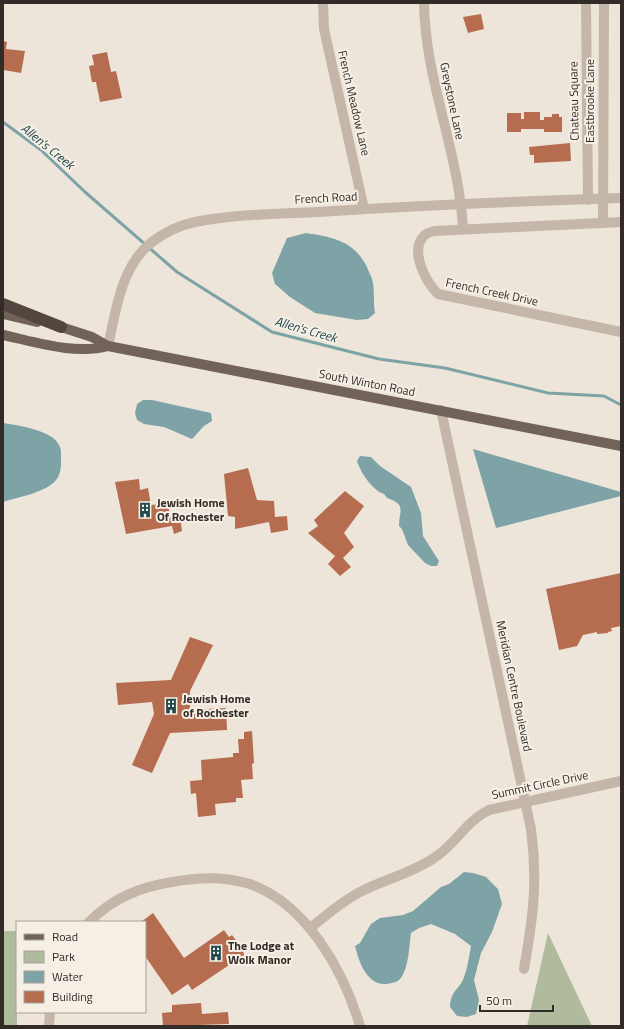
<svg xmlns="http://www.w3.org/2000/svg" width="624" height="1029" font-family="'Titillium Web',sans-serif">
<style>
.green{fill:#afbb9c}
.water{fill:#7da3a7}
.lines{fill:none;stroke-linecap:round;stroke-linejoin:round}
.stream{stroke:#7da3a7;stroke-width:3}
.building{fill:#b66d4f}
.minor{stroke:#c4b6a8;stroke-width:10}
.major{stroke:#72635a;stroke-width:10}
.highway{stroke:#52463f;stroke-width:12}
.labels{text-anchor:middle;stroke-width:4;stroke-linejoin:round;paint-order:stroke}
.street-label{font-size:12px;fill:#322b27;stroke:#f6efe5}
.poi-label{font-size:12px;font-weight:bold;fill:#322b27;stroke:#f6efe5;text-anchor:start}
.water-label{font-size:13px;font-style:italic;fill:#22494e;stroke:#f6efe5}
</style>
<rect width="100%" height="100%" fill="#eee5da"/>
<g class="green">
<rect x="3" y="931" width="14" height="95"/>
<path d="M 548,933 L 592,1026 L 527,1026 Z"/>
</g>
<g class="water">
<path d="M 306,233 C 333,237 354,241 367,267 C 368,271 371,275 372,279 C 375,288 373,302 375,313 L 368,319 L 357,320 L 315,313 L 290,297 L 275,284 L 272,273 L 287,238 Z"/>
<path d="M 143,400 L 152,400 L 211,413 L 212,421 L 204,426 L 192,439 L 164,427 L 144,424 L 137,420 L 135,413 L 137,404 Z"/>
<path d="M 3,423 C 17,425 52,430 59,445 C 62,450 61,457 61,463 C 61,471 59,479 52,484 C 39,494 18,497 3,502 Z"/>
<path d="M 473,449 L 621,492 L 621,496 L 496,528 Z"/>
<path d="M 360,456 L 371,457 L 380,466 L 411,487 L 421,513 L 423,536 L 439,561 L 437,566 L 431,566 L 425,563 L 408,545 L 402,529 L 399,526 C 399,510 407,505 387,498 L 384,494 C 372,490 361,473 357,461 Z"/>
<path d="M 464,872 L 473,873 L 486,877 L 498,889 L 502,904 L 492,932 L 481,953 L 474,980 L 479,1000 L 476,1014 L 467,1017 L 457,1016 L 450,1007 C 451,989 459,991 464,977 C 468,967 469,956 471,946 L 455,934 L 431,924 L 419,928 L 411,933 C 409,947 409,966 401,978 C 398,982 392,983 387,984 C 367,986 359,962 355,946 L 360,943 L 371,924 L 380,918 L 403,915 L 413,911 L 441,887 L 449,884 Z"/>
</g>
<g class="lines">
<path class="stream" d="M 3,122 L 41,150 L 85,192 L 177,272 L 272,332 L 379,359 L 445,368 L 548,393 L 604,396 L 621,405"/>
</g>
<g class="building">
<path d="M 481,14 L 484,29 L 468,33 L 463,17 Z"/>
<path d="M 3,41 L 7,42 L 6,49 L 25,51 L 21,73 L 3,70 Z"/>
<path d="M 107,52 L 111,72 L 116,71 L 122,98 L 100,102 L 96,82 L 92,82 L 89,66 L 94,65 L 92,55 Z"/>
<path d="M 524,112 L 540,112 L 540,120 L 544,120 L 544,117 L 552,117 L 552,114 L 559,114 L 559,117 L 562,117 L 562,132 L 544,132 L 544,129 L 521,129 L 521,132 L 507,132 L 507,113 L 521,113 L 521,119 L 524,119 Z"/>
<path d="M 570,143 L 571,161 L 534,163 L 534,155 L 530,155 L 529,147 Z"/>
<path d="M 248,468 L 257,500 L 274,501 L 275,517 L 287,516 L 288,530 L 271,533 L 269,522 L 235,529 L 235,517 L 228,516 L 224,474 Z"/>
<path d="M 139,479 L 140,490 L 148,488 L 151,505 L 168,503 L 170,517 L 180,516 L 182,531 L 174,534 L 172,526 L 126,534 L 115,482 Z"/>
<path d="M 345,491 L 364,506 L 344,533 L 354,547 L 343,558 L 351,567 L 340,576 L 328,564 L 335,556 L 308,533 L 318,526 L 314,520 Z"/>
<path d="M 621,573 L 621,626 L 611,628 L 612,631 L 608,632 L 608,633 L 597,634 L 597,632 L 583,635 L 577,646 L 559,650 L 546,589 Z"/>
<path d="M 190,637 L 213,645 L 190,691 L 190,710 L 226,708 L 227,730 L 170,733 L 152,773 L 132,765 L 154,714 L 152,702 L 118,705 L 116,683 L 171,680 Z"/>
<path d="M 252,731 L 254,763 L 252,764 L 253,779 L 241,780 L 243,798 L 236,798 L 236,802 L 215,804 L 216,815 L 198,817 L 196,793 L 191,794 L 190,781 L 202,780 L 201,760 L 233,757 L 233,753 L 239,753 L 238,739 L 244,739 L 244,732 Z"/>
<path d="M 153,913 L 184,958 L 224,930 L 229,937 L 232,935 L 243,950 L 244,955 L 192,990 L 188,984 L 172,995 L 145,956 L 145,922 L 141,922 Z"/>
<path d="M 201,1003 L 202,1014 L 228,1012 L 229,1024 L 163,1026 L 162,1013 L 172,1012 L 172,1005 Z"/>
</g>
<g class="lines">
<g class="minor">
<path d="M 323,3 L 324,29 L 364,209"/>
<path d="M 424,3 C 425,80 459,152 463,229"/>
<path d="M 586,3 L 588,200"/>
<path d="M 621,222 L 434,231 C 430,232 425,234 423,237 C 410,252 426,282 438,294 L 621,332"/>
<path d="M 603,223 L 604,3"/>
<path d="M 108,346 C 116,310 121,266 152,242 C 164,233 180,225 195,222 C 241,213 288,214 334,211 C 430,205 525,201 621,198"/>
<path d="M 441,410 L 531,829 C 538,881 533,918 524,969"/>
<path d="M 89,922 C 113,898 140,887 172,882 C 198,877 225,876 250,884 C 307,904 344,972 360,1026"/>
<path d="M 310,928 C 326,916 343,900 362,891 C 386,879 412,873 434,858 C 455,845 466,821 489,810 L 621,781"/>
<path d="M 49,1026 L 50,1012"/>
</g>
<g class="major">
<path d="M 3,314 L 37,322"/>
<path d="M 55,325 L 92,337 L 108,346 L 621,446"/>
<path d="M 3,335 C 36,342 75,355 108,346"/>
</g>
<path class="highway" d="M 3,304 L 61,327"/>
</g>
<defs>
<symbol id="building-bare" viewBox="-9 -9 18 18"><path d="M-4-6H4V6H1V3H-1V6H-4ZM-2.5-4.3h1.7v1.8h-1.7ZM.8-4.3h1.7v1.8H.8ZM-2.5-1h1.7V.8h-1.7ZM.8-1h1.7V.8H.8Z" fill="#22494e" stroke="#f6efe5" stroke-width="2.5" paint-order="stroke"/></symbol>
</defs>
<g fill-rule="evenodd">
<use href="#building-bare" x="134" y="499" width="22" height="22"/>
<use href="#building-bare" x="160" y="695" width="22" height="22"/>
<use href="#building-bare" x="205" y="942" width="22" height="22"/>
</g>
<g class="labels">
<g class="street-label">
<text transform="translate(452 101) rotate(78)" y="4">Greystone Lane</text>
<text transform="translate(574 101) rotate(-91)" y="4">Chateau Square</text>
<text transform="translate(590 101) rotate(-90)" y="4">Eastbrooke Lane</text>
<text transform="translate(354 103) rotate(77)" y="4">French Meadow Lane</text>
<text transform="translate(326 198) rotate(-3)" y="4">French Road</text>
<text transform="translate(492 292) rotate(12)" y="4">French Creek Drive</text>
<text transform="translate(367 383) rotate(11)" y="4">South Winton Road</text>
<text transform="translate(514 686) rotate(78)" y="4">Meridian Centre Boulevard</text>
<text transform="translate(540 785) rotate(-12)" y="4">Summit Circle Drive</text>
</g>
<g class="poi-label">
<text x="157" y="507">Jewish Home<tspan x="157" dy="14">Of Rochester</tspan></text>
<text x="183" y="703">Jewish Home<tspan x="183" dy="14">of Rochester</tspan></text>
<text x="228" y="950">The Lodge at<tspan x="228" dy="14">Wolk Manor</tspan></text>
</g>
<g class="water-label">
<text transform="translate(48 146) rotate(39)" y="5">Allen's Creek</text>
<text transform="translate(306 329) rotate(16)" y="5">Allen's Creek</text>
</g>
</g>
<rect width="624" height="1029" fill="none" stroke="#322b27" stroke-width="8"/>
<rect x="16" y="921" width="130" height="92" fill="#f6efe5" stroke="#a8a199"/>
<rect x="24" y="934" width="20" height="6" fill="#72635a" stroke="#a8a199"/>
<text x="52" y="941" font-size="12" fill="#322b27">Road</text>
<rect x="24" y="951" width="20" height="12" fill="#afbb9c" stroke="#a8a199"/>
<text x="52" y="961" font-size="12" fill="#322b27">Park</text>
<rect x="24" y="971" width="20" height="12" fill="#7da3a7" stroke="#a8a199"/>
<text x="52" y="981" font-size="12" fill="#322b27">Water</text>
<rect x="24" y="991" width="20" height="12" fill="#b66d4f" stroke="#a8a199"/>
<text x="52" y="1001" font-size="12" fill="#322b27">Building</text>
<path d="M480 1005v6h73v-6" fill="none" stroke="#322b27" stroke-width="2"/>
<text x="486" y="1005" font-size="12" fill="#322b27" stroke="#f6efe5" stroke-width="3" paint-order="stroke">50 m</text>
</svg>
